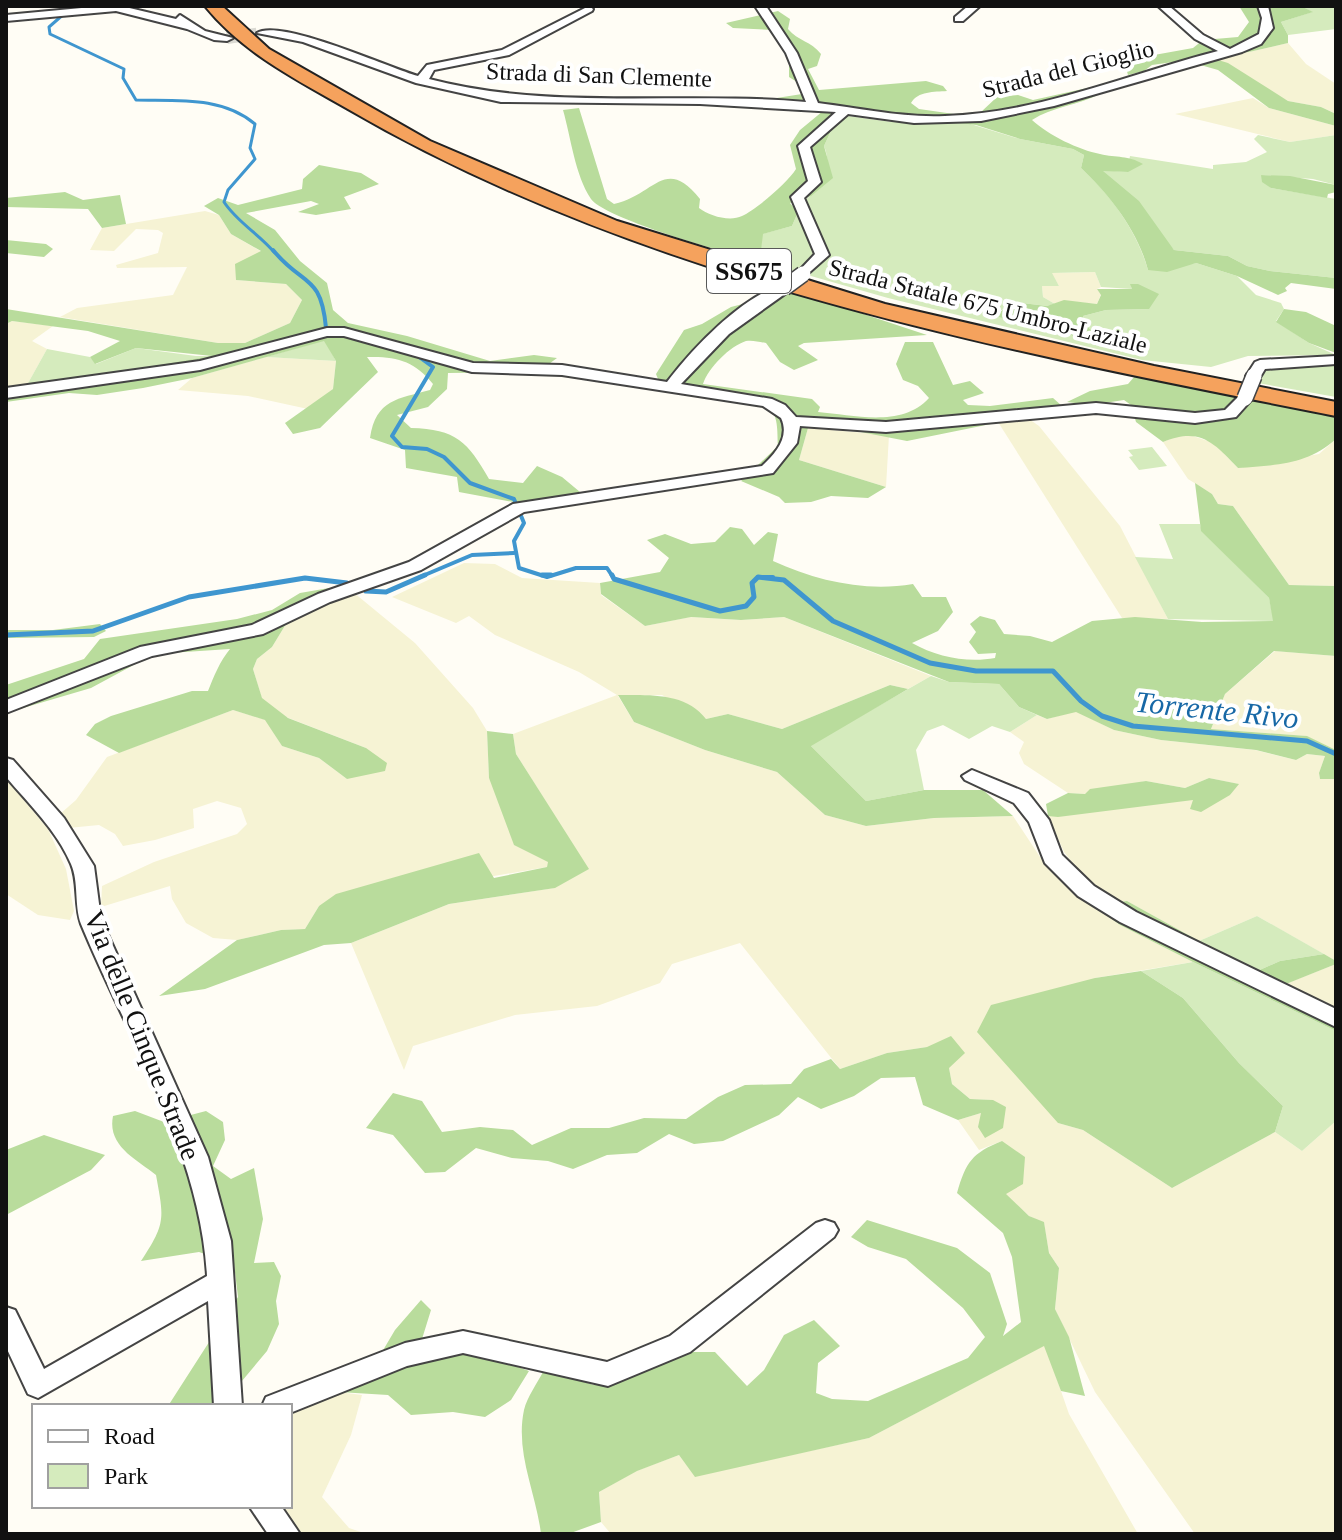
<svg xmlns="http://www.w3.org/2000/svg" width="1342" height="1540" font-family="Georgia,serif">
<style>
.farmland{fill:#f6f3d4}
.green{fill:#d5ebbd;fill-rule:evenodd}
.forest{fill:#b9dc9c}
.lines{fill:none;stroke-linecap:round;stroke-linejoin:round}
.stream-far2{stroke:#3f96cf;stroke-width:3}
.stream-far1{stroke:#3f96cf;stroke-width:4}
.stream{stroke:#3f96cf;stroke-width:5}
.minor-tunnel{stroke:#dbdad3;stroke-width:12;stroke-dasharray:12 6;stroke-linecap:butt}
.minor-casing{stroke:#444;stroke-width:4}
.highway-casing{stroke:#222;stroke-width:4}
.minor{fill:#fff;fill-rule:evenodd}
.highway{fill:#f5a25d;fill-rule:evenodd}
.minor-bridge-casing{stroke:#444;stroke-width:18;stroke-linecap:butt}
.minor-bridge{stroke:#fff;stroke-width:15}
.labels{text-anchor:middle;stroke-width:8;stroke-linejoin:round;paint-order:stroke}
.far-street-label{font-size:24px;fill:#111;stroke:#fff}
.shield{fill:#fff;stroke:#585858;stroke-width:2}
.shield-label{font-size:26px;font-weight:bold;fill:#111}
.street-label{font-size:28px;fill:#111;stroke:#fff}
.water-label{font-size:30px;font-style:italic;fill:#1768a6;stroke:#fff}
</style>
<rect width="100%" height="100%" fill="#fffdf5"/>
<g class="farmland">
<path d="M 1288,43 L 1306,64 L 1336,84 L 1336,114 L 1321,107 L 1288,101 L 1203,56 L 1249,52 Z"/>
<path d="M 1253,98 L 1269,108 L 1336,126 L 1336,135 L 1290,142 L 1175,114 Z"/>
<path d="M 205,211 L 219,215 L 231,234 L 262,252 L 236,280 L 286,284 L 302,300 L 290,323 L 245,343 L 218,343 L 60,317 L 77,308 L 173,295 L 187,267 L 117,268 L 116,265 L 158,253 L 163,233 L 158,230 L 136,229 L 114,251 L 90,250 L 102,228 Z"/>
<path d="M 1095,272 L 1101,287 L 1097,289 L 1101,294 L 1097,304 L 1064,301 L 1055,304 L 1043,297 L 1042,286 L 1059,286 L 1051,273 Z"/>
<path d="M 12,321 L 53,326 L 32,341 L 47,349 L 27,385 L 6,387 L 6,324 Z"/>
<path d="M 266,357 L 336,361 L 333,389 L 308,409 L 248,396 L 178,390 L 192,378 Z"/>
<path d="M 1026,417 L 1039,426 L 1120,526 L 1168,619 L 1122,618 L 998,422 Z"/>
<path d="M 808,428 L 889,435 L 886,487 L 799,460 Z"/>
<path d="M 1184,433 L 1214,443 L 1238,468 L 1319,454 L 1336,439 L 1336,586 L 1289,585 L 1233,506 L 1218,504 L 1212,494 L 1188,479 L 1163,442 Z"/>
<path d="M 464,563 L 495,564 L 522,578 L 600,583 L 601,595 L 645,626 L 690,617 L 741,620 L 784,617 L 931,676 L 908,689 L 890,685 L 782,729 L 728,714 L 706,719 L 662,695 L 618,696 L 634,722 L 705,750 L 777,772 L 825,815 L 866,826 L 934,818 L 1013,816 L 1046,866 L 1098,909 L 1120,925 L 1193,962 L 1095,978 L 1058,1123 L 1083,1130 L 1172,1188 L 1275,1132 L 1302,1151 L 1336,1121 L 1336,1534 L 1195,1534 L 1095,1392 L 1055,1309 L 1059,1268 L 1049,1253 L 1044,1223 L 1029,1216 L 1005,1194 L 1002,1141 L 979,1150 L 958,1120 L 981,1113 L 993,1100 L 970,1099 L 952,1084 L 949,1068 L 927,1047 L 887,1053 L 840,1069 L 740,943 L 672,964 L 660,983 L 597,1006 L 515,1015 L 413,1046 L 404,1070 L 351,943 L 449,904 L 554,888 L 588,869 L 516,754 L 513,734 L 617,695 L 579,672 L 495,635 L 469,616 L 456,623 L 392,597 Z"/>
<path d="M 353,592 L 415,643 L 473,708 L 487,731 L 489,778 L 549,862 L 547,867 L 319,906 L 305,929 L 281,930 L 237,940 L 213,938 L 186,923 L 172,899 L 170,886 L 101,907 L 102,886 L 154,862 L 237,834 L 247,824 L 241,808 L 217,801 L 193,809 L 194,828 L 155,840 L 123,846 L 115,834 L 99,825 L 68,828 L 60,814 L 76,800 L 107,757 L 233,710 L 266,720 L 282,746 L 319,758 L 347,779 L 366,748 L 286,717 L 262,699 L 253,669 L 257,659 L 272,647 L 289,619 Z"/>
<path d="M 1275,651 L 1336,656 L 1336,750 L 1306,736 L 1211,729 L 1225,694 Z"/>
<path d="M 1076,711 L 1114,730 L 1161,740 L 1255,750 L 1296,760 L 1307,754 L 1325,756 L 1319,773 L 1320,779 L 1336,779 L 1336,961 L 1257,916 L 1199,941 L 1127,901 L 1105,904 L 1064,852 L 1048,816 L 1230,795 L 1238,784 L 1209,778 L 1185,788 L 1146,781 L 1085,794 L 1068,793 L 1024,764 L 1019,753 L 1024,742 L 1010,732 L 1037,715 L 1047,719 Z"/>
<path d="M 6,779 L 48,829 L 66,869 L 74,911 L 70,920 L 38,915 L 6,894 Z"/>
<path d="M 1336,964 L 1336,1010 L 1285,984 Z"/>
<path d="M 1045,1345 L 1069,1414 L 1138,1534 L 611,1534 L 601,1522 L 599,1492 L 636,1471 L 679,1455 L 695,1476 L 869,1438 Z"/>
<path d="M 339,1392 L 362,1395 L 351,1435 L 322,1497 L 349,1528 L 367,1534 L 299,1534 L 276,1506 L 290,1506 L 290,1412 Z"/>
</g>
<g class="green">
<path d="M 1301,6 L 1336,6 L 1336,29 L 1288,35 L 1281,22 L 1312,12 Z"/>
<path d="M 833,114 L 892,122 L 964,122 L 1020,139 L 1073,149 L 1084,155 L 1081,168 C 1110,194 1137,231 1148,270 L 1196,263 L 1237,276 L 1256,295 L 1281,303 L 1284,309 L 1276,321 L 1309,343 L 1336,355 L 1248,356 L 1211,367 L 1142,360 L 888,298 L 748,258 L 760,259 L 762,234 L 792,226 L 798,212 L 813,219 L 803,201 C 824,188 833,168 824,146 L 830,133 ZM 1095,272 L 1101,287 L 1132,289 L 1131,285 L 1149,309 L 1106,310 L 1083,316 L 1086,325 L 1101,342 L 995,315 L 1013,302 L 1047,306 L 1055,304 L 1043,297 L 1042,286 L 1059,286 L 1052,273 Z"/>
<path d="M 1258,135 L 1290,142 L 1336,135 L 1336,185 L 1313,179 L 1261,175 L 1271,188 L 1336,199 L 1336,278 L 1270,271 L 1247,266 L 1228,256 L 1174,250 L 1101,170 L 1127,172 L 1130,156 L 1213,169 L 1213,165 L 1246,162 L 1267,152 L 1254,139 Z"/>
<path d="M 325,340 L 336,361 L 266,357 Z"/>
<path d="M 136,348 L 196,356 L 218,356 L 157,368 L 27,385 L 47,349 L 90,357 L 96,364 Z"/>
<path d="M 1336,363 L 1336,397 L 1258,383 L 1262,373 L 1270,369 Z"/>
<path d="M 1152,447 L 1167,466 L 1139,470 L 1129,457 L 1133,456 L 1128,450 Z"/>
<path d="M 1159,524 L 1200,524 L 1202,531 L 1269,598 L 1274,621 L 1168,619 L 1135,557 L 1173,559 Z"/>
<path d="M 931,676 L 949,682 L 999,684 L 1019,707 L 1037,715 L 1010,732 L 992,726 L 969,739 L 943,725 L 927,731 L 916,750 L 924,790 L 866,801 L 810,745 Z"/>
<path d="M 1257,916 L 1324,954 L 1280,961 L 1255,972 L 1199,941 Z"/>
<path d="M 1193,962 L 1336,1031 L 1336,1121 L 1302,1151 L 1275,1132 L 1283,1106 L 1239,1063 L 1183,998 L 1141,971 Z"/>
</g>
<g class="forest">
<path d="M 1239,6 L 1301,6 L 1313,12 L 1281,22 L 1288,35 L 1288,43 L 1249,52 L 1205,56 L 1228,63 L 1288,101 L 1321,107 L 1336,114 L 1336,126 L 1269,108 L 1218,70 L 1197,64 L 1173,62 L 1152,65 L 1144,71 L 1128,75 L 1126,68 L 1143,57 L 1193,48 L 1203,40 L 1238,37 L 1249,22 Z"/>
<path d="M 778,11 L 790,19 L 788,29 C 798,41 811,41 821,54 L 817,66 L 808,69 L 819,90 L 926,81 L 943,86 L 947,91 C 934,92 918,91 911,103 L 919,109 L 954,114 L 981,112 L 997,97 L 1018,95 L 1033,100 L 1096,86 L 1100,94 C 1078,105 1052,107 1032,120 C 1048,135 1079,150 1100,154 C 1117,158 1128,155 1143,164 L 1128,172 L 1103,171 L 1139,201 L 1174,250 L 1228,256 L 1247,266 L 1270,271 L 1336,278 L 1336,289 L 1291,283 L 1285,288 L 1287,291 L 1278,295 L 1237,276 L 1196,263 L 1167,272 L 1148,270 C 1138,231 1109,194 1081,168 L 1084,155 L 1073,149 L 1020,139 L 976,125 L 848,109 L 833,114 L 830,133 L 824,146 L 833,178 L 811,196 L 790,203 L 798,212 L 792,226 L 763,234 L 760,259 C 734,257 604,218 591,199 C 575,175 571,138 563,110 L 579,108 L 607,199 L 614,204 C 655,195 665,155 700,199 L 699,208 C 709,216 730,222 742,216 C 756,210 788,182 796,169 L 790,145 L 800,130 L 823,111 L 764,100 L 802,94 L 797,82 L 789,77 L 789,63 L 774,30 L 733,28 L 726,23 Z"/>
<path d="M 319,165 L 361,173 L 379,184 L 344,197 L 351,209 L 316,215 L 298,212 L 319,204 L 311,201 L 246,213 L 275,230 L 300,261 L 327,283 L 333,310 L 348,323 L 407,336 L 490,361 L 534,355 L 557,358 L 538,372 L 448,373 L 447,389 L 428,407 L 397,415 L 411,428 C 456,429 468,442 489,479 L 523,483 L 537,466 L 562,477 L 580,492 L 546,508 L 459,492 L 457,477 L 406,468 L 405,450 L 370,438 C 376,399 398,399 430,390 L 433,384 C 415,361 396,356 367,357 L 378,372 L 320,428 L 293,434 L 285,423 L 333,389 L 336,361 L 324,341 L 192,378 L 143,388 L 97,395 L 69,393 L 6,402 L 6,387 L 73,380 L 212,356 L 136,348 L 95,364 L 90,357 L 120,341 L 88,331 L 12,321 L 6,324 L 6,309 L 218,343 L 245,343 L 290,323 L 302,300 L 286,284 L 236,280 L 235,264 L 261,251 L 231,234 L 219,215 L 204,206 L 218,198 L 238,205 L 302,189 L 303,179 Z"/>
<path d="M 1261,175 L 1290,176 L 1336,185 L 1336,192 L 1328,194 L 1327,198 L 1271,188 L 1262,182 Z"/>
<path d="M 65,192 L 83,200 L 120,195 L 126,224 L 102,228 L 88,209 L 6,207 L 6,198 Z"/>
<path d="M 6,240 L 46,244 L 53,249 L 44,257 L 6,253 Z"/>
<path d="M 1130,284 L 1138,284 L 1159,294 L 1149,309 L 1106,310 L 1083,316 L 1086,325 L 1103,343 L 995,316 L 1013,302 L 1047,306 L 1064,300 L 1097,304 L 1101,295 L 1097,289 L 1132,289 Z"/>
<path d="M 794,291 L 927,335 L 804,343 L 798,346 L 818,360 L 794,370 L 780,362 L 766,343 C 759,342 753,340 746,341 C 730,346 708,368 703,384 L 812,399 L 820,407 L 818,412 C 854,415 902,428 929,398 L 918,386 L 903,380 L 896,364 L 905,342 L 933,342 L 953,385 L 970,381 L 984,393 L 963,400 L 968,405 L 990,406 L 1053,398 L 1062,406 L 1026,417 L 907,441 L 840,428 L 808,428 L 799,460 L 886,487 L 868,498 L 831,496 L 811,502 L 785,503 L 779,497 L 741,481 L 778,446 C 777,435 779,417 770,409 C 754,397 685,392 662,389 L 656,374 L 684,330 L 702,324 L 731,307 Z"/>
<path d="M 1284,309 L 1306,312 L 1336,326 L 1336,353 L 1309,343 L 1276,322 Z"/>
<path d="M 1135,376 L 1336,416 L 1336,439 C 1307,465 1276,465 1238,468 C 1213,442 1200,427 1163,442 L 1136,422 L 1131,405 L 1124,400 L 1091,405 L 1067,402 L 1090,391 L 1128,384 Z"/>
<path d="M 1195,483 L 1212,494 L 1218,504 L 1233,506 L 1289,585 L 1336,586 L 1336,656 L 1274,651 L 1225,694 L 1211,729 L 1307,736 L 1336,750 L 1336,779 L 1320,779 L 1319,773 L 1325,756 L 1307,754 L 1296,760 L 1256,750 L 1161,740 L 1114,730 L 1076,712 L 1047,719 L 1019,707 L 999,684 L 949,682 L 784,617 L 741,620 L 691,617 L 645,626 L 601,594 L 600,583 L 660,572 L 669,558 L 647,540 L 665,534 L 691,544 L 715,542 L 730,527 L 742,529 L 754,545 L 768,532 L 778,534 L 773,561 C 817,581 865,592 913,584 L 922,597 L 946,597 L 953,612 L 938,631 L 912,643 C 937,657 967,663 995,658 L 996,653 L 978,654 L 969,642 L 976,632 L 970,624 L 980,616 L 995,620 L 1004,634 L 1030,636 L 1052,642 L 1092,621 L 1135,617 L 1202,622 L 1273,621 L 1269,598 L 1201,531 Z"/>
<path d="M 329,588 L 339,598 L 336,602 L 326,602 L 289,619 L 272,647 L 257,659 L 253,669 L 262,698 L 288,718 L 366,748 L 387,763 L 385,771 L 347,779 L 319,758 L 282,746 L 265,720 L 233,710 L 119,753 L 86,735 L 95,724 L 111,716 L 192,691 L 208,691 C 214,676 220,661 230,649 L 154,654 L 91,688 L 6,713 L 6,685 L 84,659 L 100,639 L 237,619 L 272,610 L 300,593 Z"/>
<path d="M 100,624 L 106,631 L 94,637 L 6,638 L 6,630 L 53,630 Z"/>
<path d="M 890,685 L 908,689 L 811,746 L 866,801 L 924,790 L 983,790 L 1013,816 L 934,818 L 866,826 L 825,815 L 777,772 L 705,750 L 634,722 L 618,695 C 648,695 686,692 706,719 L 728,714 L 782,729 Z"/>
<path d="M 487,731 L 513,734 L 516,754 L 589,869 L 555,888 L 449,904 L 351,943 L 324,945 L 205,989 L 159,996 L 237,940 L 281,930 L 305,929 L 319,906 L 336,894 L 479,853 L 494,878 L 547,867 L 548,862 L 514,845 L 489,778 Z"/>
<path d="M 1209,778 L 1239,784 L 1230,795 L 1201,812 L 1190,809 L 1193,800 L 1058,817 L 1048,816 L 1046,804 L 1068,793 L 1085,794 L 1090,789 L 1146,781 L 1185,788 Z"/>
<path d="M 1127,901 L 1255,972 L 1280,961 L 1324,954 L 1336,961 L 1336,964 L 1286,984 L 1336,1010 L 1336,1031 L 1193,962 L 1120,925 L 1098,909 L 1105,904 Z"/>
<path d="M 1141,971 L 1183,998 L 1239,1063 L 1283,1106 L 1275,1132 L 1172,1188 L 1083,1130 L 1058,1123 L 977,1032 L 991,1005 L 1095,978 Z"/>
<path d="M 951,1036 L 965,1053 L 949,1068 L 952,1084 L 970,1099 L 993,1100 L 1006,1107 L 1003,1128 L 985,1138 L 978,1127 L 981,1113 L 958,1120 L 923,1105 L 915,1077 L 881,1078 L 854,1096 L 821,1109 L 798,1097 L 779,1115 L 723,1141 L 694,1144 L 669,1134 L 637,1153 L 607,1155 L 573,1169 L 548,1161 L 512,1158 L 476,1148 L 445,1172 L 425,1173 L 393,1135 L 366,1128 L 393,1093 L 422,1101 L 442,1132 L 480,1127 L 513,1130 L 532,1145 L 571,1128 L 609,1128 L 644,1118 L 686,1119 L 718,1097 L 745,1085 L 791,1084 L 804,1069 L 831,1059 L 840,1069 L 887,1053 L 927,1047 Z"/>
<path d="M 135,1111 L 164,1122 L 206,1111 L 223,1122 L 225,1140 L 213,1166 L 231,1179 L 254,1168 L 263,1219 L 254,1263 L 274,1262 L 281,1276 L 276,1301 L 279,1324 L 267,1351 L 221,1406 L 168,1406 L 238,1297 L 234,1264 L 199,1252 L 141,1261 C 166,1223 164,1219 156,1175 C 136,1159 107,1146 113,1116 Z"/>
<path d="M 44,1135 L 105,1155 L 91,1170 L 6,1215 L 6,1150 Z"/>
<path d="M 1002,1141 L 1025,1157 L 1023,1184 L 1006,1194 L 1029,1216 L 1044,1222 L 1049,1253 L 1059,1268 L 1055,1309 L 1069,1337 L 1085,1396 L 1061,1391 L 1044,1346 L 869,1438 L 695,1477 L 679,1455 L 637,1471 L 599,1492 L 601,1522 L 568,1534 L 541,1534 C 536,1492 515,1453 524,1410 C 527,1397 538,1382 544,1370 L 594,1385 L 631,1376 L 684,1352 L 715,1352 L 747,1386 L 764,1370 L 784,1335 L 814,1320 L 840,1346 L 818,1363 L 816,1393 L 832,1399 L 868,1401 L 968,1358 L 985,1337 L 963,1308 L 906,1259 L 868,1247 L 851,1237 L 867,1220 L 957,1248 L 990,1273 L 1007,1324 L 1003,1336 L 1021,1322 L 1012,1257 L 1003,1233 L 957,1193 C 966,1162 972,1153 1002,1141 Z"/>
<path d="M 421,1300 L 431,1310 L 422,1339 L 439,1351 L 491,1357 L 529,1371 L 511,1400 L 485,1417 L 453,1412 L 411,1415 L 388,1395 L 339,1392 L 366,1379 L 395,1330 Z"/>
</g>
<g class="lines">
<path class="stream-far2" d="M 73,6 L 49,27 L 50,34 L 124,69 L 123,78 L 136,100 C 177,101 222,96 255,124 L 250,148 L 255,159 L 228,190 L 224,202 C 237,222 259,234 274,252"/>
<g class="stream-far1">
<path d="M 273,250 C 303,287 321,273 326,328"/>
<path d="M 415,354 L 433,367 L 392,436 L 402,447 L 427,449 L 444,457 L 470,483 L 514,499 L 524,523 L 514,541 L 519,568 L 547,577 L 576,568 L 607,568 L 613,577"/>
<path d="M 420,577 L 472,555 L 514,553"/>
<path d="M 758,577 L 773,577"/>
</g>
<g class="stream">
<path d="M 542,575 L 551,575"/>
<path d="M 612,575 L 614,579 L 720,611 L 746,606 L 754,597 L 752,583 L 758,577 L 784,580 L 833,621 L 930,663 L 976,671 L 1053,671 L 1081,701 L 1102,716 L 1133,726 L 1307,741 L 1336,754"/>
<path d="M 366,591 L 386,592 L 425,575"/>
<path d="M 6,635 L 93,631 L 189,597 L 305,578 L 347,583"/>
</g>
<path class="minor-tunnel" d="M 227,38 L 262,33"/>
<defs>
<g id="minor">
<path d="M 103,6 L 121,6 L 176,19 L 180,15 L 205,31 L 233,38 L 227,41 L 214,40 L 187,29 L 116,11 L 6,21 L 6,15 Z"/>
<path d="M 589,6 L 593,9 L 592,11 L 509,55 L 434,70 L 429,79 C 551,111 681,91 806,102 L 786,53 L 755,6 L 766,6 L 797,53 L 818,103 C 860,108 902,118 945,116 C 1040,113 1128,74 1218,51 L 1195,39 L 1158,6 L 1169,6 L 1203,35 L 1230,49 L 1259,34 L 1262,18 L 1258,6 L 1268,6 L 1273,28 L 1261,44 L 1242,52 L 1054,106 L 981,121 L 914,123 L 848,114 L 810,147 L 821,182 L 804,198 L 829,255 L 803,278 L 796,274 L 815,254 L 791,197 L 808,181 L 798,146 L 836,112 L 700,104 L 501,102 L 416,83 L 303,42 L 257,33 C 280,18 387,67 418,76 L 427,65 L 502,50 Z"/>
<path d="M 968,6 L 980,6 L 963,21 L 955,21 L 955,17 Z"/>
<path d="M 784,284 L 789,285 L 789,291 L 729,334 L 681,384 L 772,399 L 785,405 L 796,417 L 886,422 L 1096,403 L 1195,413 L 1225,410 L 1240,395 L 1250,395 L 1253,398 L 1236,417 L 1195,423 L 1096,413 L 886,432 L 800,426 L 797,443 L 773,473 L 524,512 L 421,570 L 330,602 L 263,634 L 152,656 L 6,713 L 6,700 L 140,647 L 252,625 L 318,594 L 409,562 L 513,504 L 762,466 C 776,453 790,437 781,418 L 763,406 L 562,375 L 472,372 L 344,336 L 327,336 L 200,370 L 6,398 L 6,388 L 200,361 L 327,328 L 344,328 L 473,363 L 562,365 L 667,382 C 693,348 742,296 784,284 Z"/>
<path d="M 1336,356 L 1336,364 L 1265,369 L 1259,379 L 1254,381 L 1246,376 L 1255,362 L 1260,360 Z"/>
<path d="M 6,758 L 13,760 L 64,818 L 94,866 L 101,919 L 208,1157 L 231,1241 L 242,1406 L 214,1406 L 208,1301 L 38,1398 L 28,1394 L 6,1347 L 6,1307 L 15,1310 L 44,1369 L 207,1276 C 200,1151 128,1038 81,924 C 74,905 79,882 71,864 C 57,831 29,804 6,777 Z"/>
<path d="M 972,770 L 1028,793 L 1049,820 L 1062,855 L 1094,886 L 1136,912 L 1336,1009 L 1336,1027 L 1120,922 L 1078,896 L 1045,863 L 1029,822 L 1014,803 L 965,780 L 962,776 Z"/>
<path d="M 825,1220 L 834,1223 L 838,1230 L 834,1237 L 690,1352 L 608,1386 L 463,1353 L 407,1366 L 290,1413 L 290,1406 L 262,1406 L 266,1397 L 405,1343 L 463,1331 L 607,1362 L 670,1336 L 816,1223 Z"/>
<path d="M 249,1506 L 281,1506 L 300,1534 L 268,1534 Z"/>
</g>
<path id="highway" d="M 205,6 L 222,6 L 269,49 L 430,141 L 617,221 L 885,304 L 1154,366 L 1336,402 L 1336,416 C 1002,350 645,282 348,109 C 297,80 243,53 205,6 Z"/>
</defs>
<use href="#minor" class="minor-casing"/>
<use href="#highway" class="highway-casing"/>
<use href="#minor" class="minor"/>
<use href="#highway" class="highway"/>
<defs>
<g id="minor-bridge">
<path d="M 784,288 L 803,274"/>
<path d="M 1245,398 L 1254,376"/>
</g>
</defs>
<use href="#minor-bridge" class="minor-bridge-casing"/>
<use href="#minor-bridge" class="minor-bridge"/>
</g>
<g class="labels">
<g class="far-street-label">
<text transform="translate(1068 69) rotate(-14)" y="8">Strada del Gioglio</text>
<text transform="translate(599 75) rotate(2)" y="8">Strada di San Clemente</text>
<text transform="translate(988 306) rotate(14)" y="8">Strada Statale 675 Umbro-Laziale</text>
</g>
<rect class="shield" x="707" y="249" width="84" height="44" rx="6"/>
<g class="shield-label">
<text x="749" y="280">SS675</text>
</g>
<g class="street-label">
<text transform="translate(143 1035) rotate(68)" y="10">Via delle Cinque Strade</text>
</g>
<g class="water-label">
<text transform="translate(1217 710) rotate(6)" y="10">Torrente Rivo</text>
</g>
</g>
<rect width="1342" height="1540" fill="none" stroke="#111111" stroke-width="16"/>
<rect x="32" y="1404" width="260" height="104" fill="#ffffff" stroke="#a0a0a0" stroke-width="2"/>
<rect x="48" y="1430" width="40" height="12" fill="#ffffff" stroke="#a0a0a0" stroke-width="2"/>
<text x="104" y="1444" font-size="24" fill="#111111">Road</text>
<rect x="48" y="1464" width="40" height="24" fill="#d5ebbd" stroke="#a0a0a0" stroke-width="2"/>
<text x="104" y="1484" font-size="24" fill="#111111">Park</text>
</svg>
